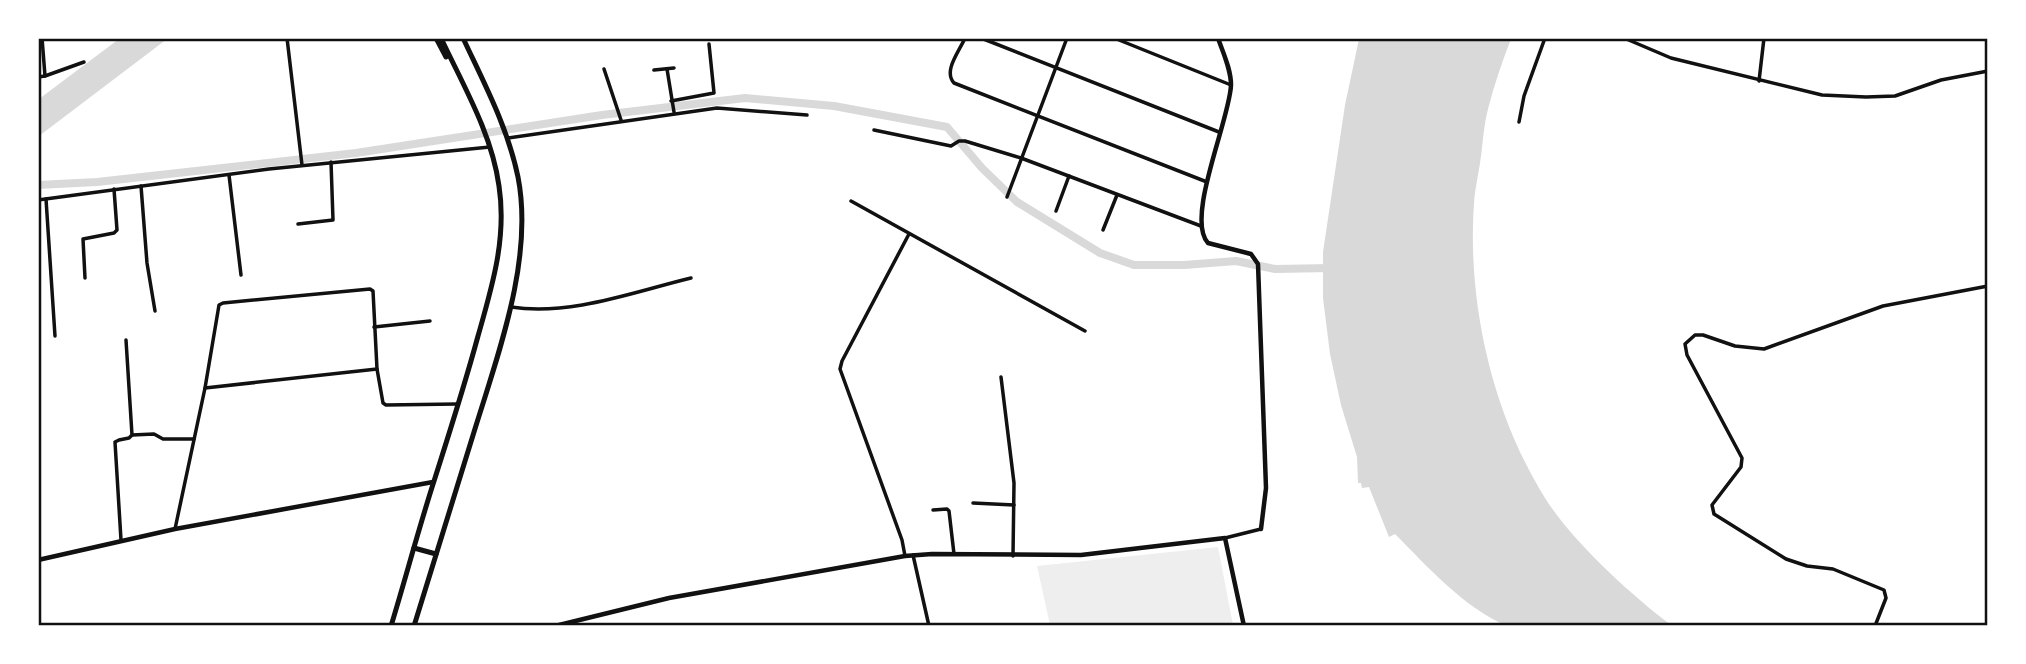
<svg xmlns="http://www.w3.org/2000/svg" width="2026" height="664" font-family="Inter,sans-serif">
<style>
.green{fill:#eee}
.water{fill:#d9d9d9}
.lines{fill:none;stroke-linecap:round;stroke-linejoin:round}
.canal{stroke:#d9d9d9;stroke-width:8}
.minor{stroke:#111;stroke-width:3.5}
.tertiary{stroke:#111;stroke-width:4.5}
.secondary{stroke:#111;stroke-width:5}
.neatline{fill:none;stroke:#111;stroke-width:2.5}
</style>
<rect width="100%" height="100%" fill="#fff"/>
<path class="green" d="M 1218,547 L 1233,625 L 1050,625 L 1037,566 Z"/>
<g class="water">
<path d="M 119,39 L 167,39 L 39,136 L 39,99 Z"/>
<path d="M 1359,39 L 1511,39 C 1502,62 1494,85 1488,109 C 1484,124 1483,141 1481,156 C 1479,172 1475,188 1474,203 C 1467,303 1492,413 1545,498 C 1572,541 1631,595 1671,625 L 1507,626 C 1463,607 1428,567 1395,534 L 1389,537 L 1369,487 L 1362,488 L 1361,483 L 1358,483 L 1357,457 L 1341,405 L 1330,354 L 1323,298 L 1323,252 L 1345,105 Z"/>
</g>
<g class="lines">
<path class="canal" d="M 38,185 L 97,182 L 356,153 L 602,115 L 745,98 L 834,106 L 947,127 L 982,168 L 1017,202 L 1100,253 L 1134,265 L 1184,265 L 1236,261 L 1275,269 L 1332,268"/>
<g class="minor">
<path d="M 287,38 L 302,165"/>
<path d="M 965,38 C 959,52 943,71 954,83 L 1207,182"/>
<path d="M 981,38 L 1219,132"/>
<path d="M 1114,38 L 1231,85"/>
<path d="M 1624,38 L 1671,58 L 1822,95 L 1866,97 L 1895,96 L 1941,80 L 1988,71"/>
<path d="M 604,69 L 621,120"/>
<path d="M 667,69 L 674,112"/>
<path d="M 654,70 L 674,68"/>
<path d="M 45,76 L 84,62"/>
<path d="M 38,77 L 45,76 L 42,38"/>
<path d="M 1759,81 L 1764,38"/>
<path d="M 671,101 L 714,93 L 709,44"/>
<path d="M 1519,122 L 1524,96 L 1545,38"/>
<path d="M 874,130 L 951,146 L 959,141 L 965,141 L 1021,158 L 1201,226"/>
<path d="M 508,138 L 717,108 L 807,115"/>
<path d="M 229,175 L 241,275"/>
<path d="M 141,186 L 147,263 L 155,311"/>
<path d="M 1007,197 L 1067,38"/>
<path d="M 46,199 L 55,336"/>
<path d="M 38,200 L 269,169 L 490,147"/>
<path d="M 851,201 L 1085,331"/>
<path d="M 1056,211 L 1069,176"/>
<path d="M 298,224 L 333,220 L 331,162"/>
<path d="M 1103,230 L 1117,195"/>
<path d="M 85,278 L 83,239 L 114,233 L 117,230 L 114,189"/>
<path d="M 511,307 C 571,316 633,292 691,278"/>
<path d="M 374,327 L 430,321"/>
<path d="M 1001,377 L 1014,483 L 1013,556"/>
<path d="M 205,388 L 377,369"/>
<path d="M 132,435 L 154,434 L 163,439 L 194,439"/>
<path d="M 973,503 L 1014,505"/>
<path d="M 933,510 L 947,509 L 949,511 L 954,554"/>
<path d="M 175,529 L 205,388 L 218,311 L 219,305 L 223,303 L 370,289 L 373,291 L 377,369 L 383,403 L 386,405 L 457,404"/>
<path d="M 1225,538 L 1261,529"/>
<path d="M 121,540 L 115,442 L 119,440 L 129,438 L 132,435 L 126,340"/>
<path d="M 913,555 L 929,626"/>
<path d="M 905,556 L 902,540 L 840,369 L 842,361 L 909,234"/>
<path d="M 1875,626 L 1886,598 L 1884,590 L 1833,569 L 1807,566 L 1786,559 L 1714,514 L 1712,505 L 1741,467 L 1742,458 L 1687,355 L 1685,344 L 1695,335 L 1703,335 L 1735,346 L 1764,349 L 1883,306 L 1988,286"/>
</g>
<g class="tertiary">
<path d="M 1218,38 C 1223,53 1231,69 1231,85 C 1230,119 1185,218 1208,243 L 1251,254 L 1258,264 L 1266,488 L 1261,529"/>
<path d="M 38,560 L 175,529 L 433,482"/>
<path d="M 555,626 L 669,598 L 905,556 L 932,554 L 1081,555 L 1225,538 L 1244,626"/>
</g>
<g class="secondary">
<path d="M 436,38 L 446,57"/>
<path d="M 414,548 L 436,554"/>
<path d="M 391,626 C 406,577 419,527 435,478 C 450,431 465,384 478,336 C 492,287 507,238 499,186 C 492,134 463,85 441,38"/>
<path d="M 414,626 C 434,561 454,496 474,432 C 498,354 534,259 518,177 C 508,128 484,83 463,38"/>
</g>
</g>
<rect width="2026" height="664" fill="none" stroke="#ffffff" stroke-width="80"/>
<rect x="40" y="40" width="1946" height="584" class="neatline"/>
</svg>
